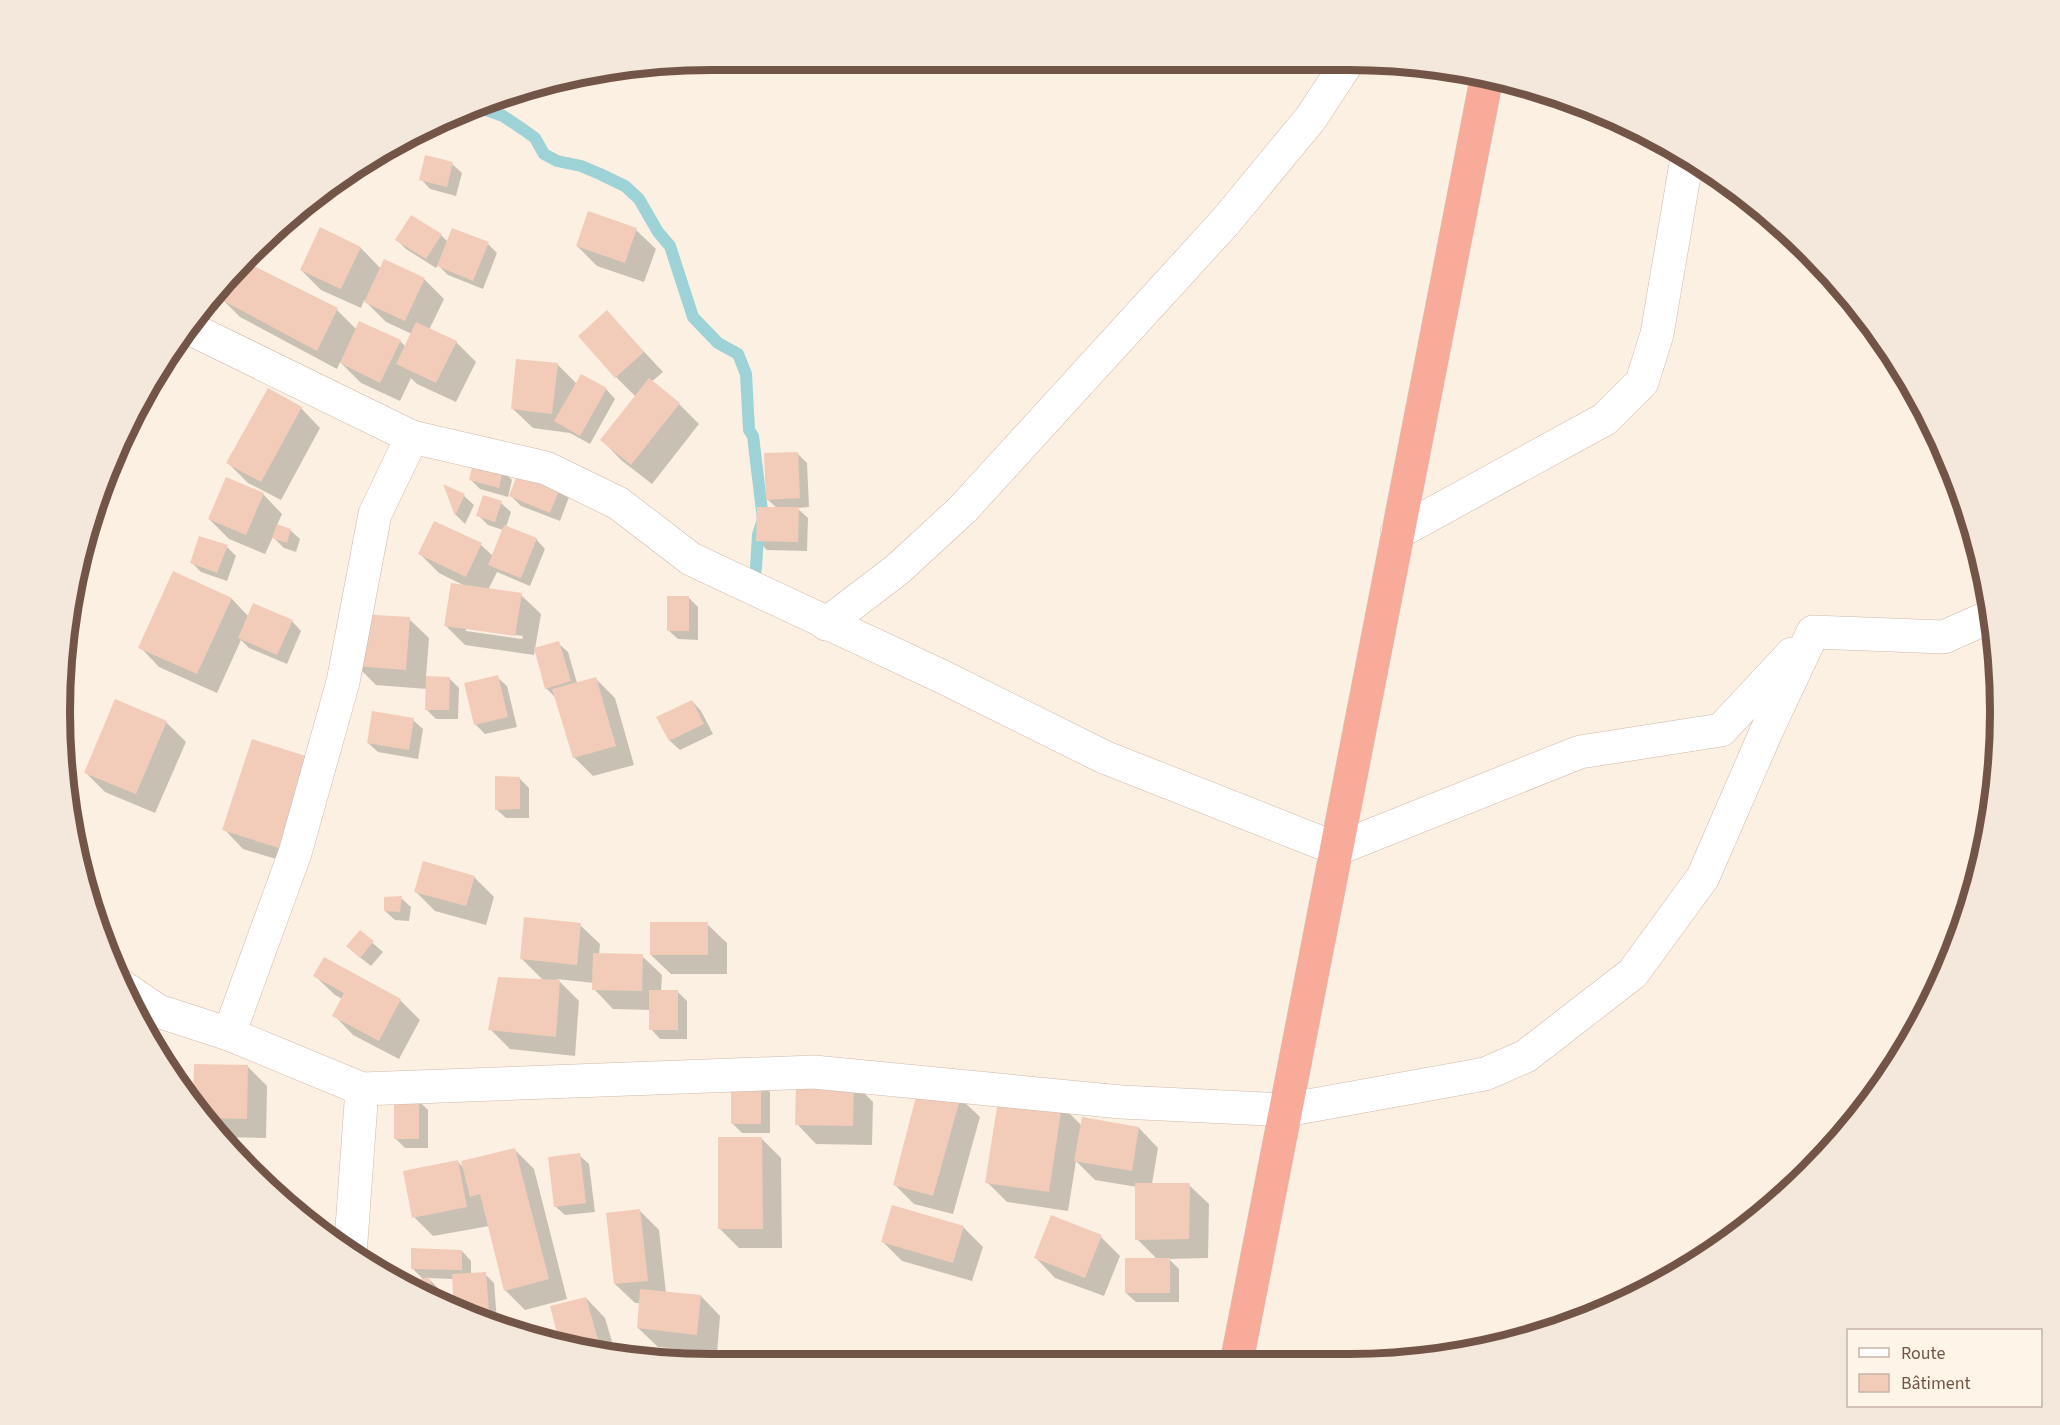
<svg xmlns="http://www.w3.org/2000/svg" width="2060" height="1425" font-family="'Source Sans 3',sans-serif">
<style>
.shadow{fill:#0003;fill-rule:evenodd}
.lines{fill:none;stroke-linecap:round;stroke-linejoin:round}
.stream{stroke:#9dd2d7;stroke-width:12}
.building{fill:#f2ccb9}
.minor-casing{stroke:#cfb9ab;stroke-width:34}
.highway-casing{stroke:#d8cfcc;stroke-width:34}
.minor{stroke:#fff;stroke-width:33}
.highway{stroke:#f7ab98;stroke-width:33}
.rim{fill:none;stroke:#735548;stroke-width:8}
</style>
<rect width="100%" height="100%" fill="#fcf0e2"/>
<g class="shadow">
<path d="M 504,97 L 505,107 L 473,109 Z"/>
<path d="M 452,164 L 462,173 L 456,196 L 430,189 L 421,179 Z"/>
<path d="M 636,230 L 656,249 L 644,282 L 597,266 L 577,246 Z"/>
<path d="M 441,235 L 448,242 L 488,244 L 497,253 L 483,289 L 448,275 L 438,265 L 436,268 L 406,249 L 397,240 Z"/>
<path d="M 361,248 L 381,269 L 385,261 L 425,280 L 444,299 L 429,330 L 456,342 L 476,362 L 456,402 L 417,384 L 411,378 L 400,401 L 361,383 L 340,362 L 337,369 L 240,317 L 221,298 L 207,318 L 200,313 L 217,290 L 222,295 L 228,286 L 222,282 L 234,272 L 228,282 L 230,283 L 244,263 L 337,310 L 357,330 L 400,341 L 406,347 L 412,334 L 386,322 L 364,300 L 361,308 L 321,290 L 301,270 Z"/>
<path d="M 607,312 L 663,372 L 651,382 L 679,404 L 699,424 L 652,484 L 621,460 L 602,440 L 636,397 L 616,377 Z"/>
<path d="M 557,364 L 577,384 L 606,389 L 615,399 L 590,444 L 570,433 L 533,428 L 513,409 Z"/>
<path d="M 301,408 L 320,428 L 281,500 L 248,483 L 228,463 Z"/>
<path d="M 797,453 L 807,463 L 809,507 L 797,508 L 808,518 L 807,551 L 767,550 L 758,541 L 777,508 L 767,499 Z"/>
<path d="M 503,471 L 512,480 L 508,497 L 480,489 L 471,480 Z"/>
<path d="M 520,472 L 569,497 L 560,521 L 521,506 L 511,496 Z"/>
<path d="M 446,487 L 464,496 L 474,505 L 465,524 L 456,515 Z"/>
<path d="M 263,494 L 282,514 L 277,525 L 290,530 L 300,539 L 296,552 L 284,548 L 273,537 L 265,554 L 229,539 L 209,519 Z"/>
<path d="M 501,503 L 511,512 L 506,527 L 536,539 L 545,549 L 530,586 L 497,572 L 488,590 L 521,595 L 541,614 L 534,655 L 465,645 L 446,626 L 465,586 L 439,573 L 420,554 L 481,545 L 493,556 L 503,530 L 488,525 L 478,515 ZM 466,628 L 523,636 L 522,639 L 466,631 Z"/>
<path d="M 227,547 L 236,556 L 227,581 L 201,572 L 191,562 Z"/>
<path d="M 174,573 L 232,599 L 249,617 L 292,621 L 301,631 L 287,664 L 249,648 L 241,640 L 217,693 L 159,667 L 140,647 Z"/>
<path d="M 689,598 L 698,607 L 698,640 L 678,639 L 668,630 Z"/>
<path d="M 409,619 L 429,638 L 426,677 L 449,678 L 459,688 L 458,719 L 436,719 L 426,709 L 427,689 L 376,685 L 357,666 Z"/>
<path d="M 558,643 L 568,652 L 577,683 L 595,678 L 615,698 L 634,765 L 593,776 L 574,757 L 556,698 L 546,688 Z"/>
<path d="M 497,677 L 507,686 L 517,727 L 485,734 L 475,724 Z"/>
<path d="M 692,701 L 701,711 L 713,734 L 680,750 L 670,741 L 658,718 Z"/>
<path d="M 63,716 L 73,726 L 67,741 L 62,739 Z"/>
<path d="M 413,720 L 423,729 L 418,759 L 378,752 L 368,743 Z"/>
<path d="M 166,722 L 186,742 L 155,813 L 105,792 L 86,773 Z"/>
<path d="M 253,741 L 302,867 L 243,849 L 224,829 Z"/>
<path d="M 519,778 L 529,788 L 529,818 L 506,818 L 496,809 Z"/>
<path d="M 474,877 L 494,897 L 486,925 L 435,911 L 416,892 Z"/>
<path d="M 401,898 L 411,907 L 409,921 L 395,920 L 385,911 Z"/>
<path d="M 707,924 L 727,943 L 727,974 L 671,974 L 651,955 Z"/>
<path d="M 580,925 L 600,944 L 599,955 L 642,956 L 662,975 L 661,991 L 677,991 L 687,1001 L 687,1039 L 660,1039 L 651,1029 L 651,1010 L 613,1009 L 594,989 L 594,983 L 557,979 L 579,1001 L 575,1056 L 510,1049 L 490,1029 L 544,981 L 521,958 Z"/>
<path d="M 360,932 L 383,952 L 371,966 L 357,955 Z"/>
<path d="M 325,959 L 400,1000 L 420,1020 L 399,1059 L 353,1035 L 334,1015 L 342,999 L 335,995 L 315,976 Z"/>
<path d="M 195,1065 L 247,1066 L 267,1086 L 266,1138 L 221,1137 L 194,1105 Z"/>
<path d="M 761,1083 L 770,1092 L 770,1133 L 742,1133 L 732,1123 Z"/>
<path d="M 854,1083 L 873,1102 L 872,1145 L 816,1144 L 797,1124 Z"/>
<path d="M 960,1098 L 980,1117 L 953,1214 L 914,1204 L 894,1184 Z"/>
<path d="M 419,1101 L 428,1110 L 428,1148 L 405,1148 L 395,1138 Z"/>
<path d="M 1062,1106 L 1082,1126 L 1139,1128 L 1158,1148 L 1152,1184 L 1189,1185 L 1209,1204 L 1208,1258 L 1169,1259 L 1179,1269 L 1179,1302 L 1136,1302 L 1126,1293 L 1157,1259 L 1137,1239 L 1137,1187 L 1095,1180 L 1076,1161 L 1068,1211 L 1007,1202 L 987,1182 Z"/>
<path d="M 762,1139 L 781,1158 L 782,1248 L 739,1248 L 719,1228 Z"/>
<path d="M 515,1150 L 534,1169 L 567,1299 L 525,1310 L 505,1290 L 489,1226 L 433,1236 L 414,1217 L 458,1162 L 465,1169 Z"/>
<path d="M 579,1155 L 589,1164 L 595,1212 L 565,1215 L 555,1206 Z"/>
<path d="M 639,1210 L 659,1230 L 666,1293 L 701,1296 L 720,1316 L 717,1353 L 658,1347 L 638,1328 L 640,1303 L 635,1303 L 615,1284 Z"/>
<path d="M 963,1227 L 983,1247 L 972,1281 L 902,1261 L 882,1241 Z"/>
<path d="M 1101,1237 L 1120,1256 L 1104,1296 L 1055,1278 L 1036,1258 Z"/>
<path d="M 462,1251 L 471,1261 L 471,1274 L 485,1274 L 494,1283 L 497,1321 L 484,1322 L 455,1311 L 453,1279 L 428,1278 L 448,1298 L 451,1309 L 405,1284 L 424,1280 L 412,1268 Z"/>
<path d="M 586,1298 L 605,1318 L 616,1355 L 585,1352 L 561,1345 Z"/>
</g>
<g class="lines">
<path class="stream" d="M 478,107 L 503,116 L 524,130 L 535,138 L 544,154 L 557,161 L 581,166 L 600,174 L 625,186 L 639,199 L 658,232 L 670,246 L 693,317 L 718,343 L 738,354 L 746,374 L 749,430 L 753,436 L 763,519 L 758,535 L 756,568 L 753,585"/>
</g>
<g class="building">
<path d="M 425,155 L 453,162 L 447,187 L 419,180 Z"/>
<path d="M 588,211 L 637,228 L 625,263 L 576,246 Z"/>
<path d="M 411,215 L 442,234 L 426,259 L 395,240 Z"/>
<path d="M 320,227 L 361,247 L 341,289 L 300,270 Z"/>
<path d="M 452,228 L 489,242 L 473,281 L 437,266 Z"/>
<path d="M 384,259 L 425,278 L 405,321 L 364,302 Z"/>
<path d="M 246,262 L 338,308 L 317,351 L 218,298 L 239,268 Z"/>
<path d="M 607,310 L 644,352 L 615,378 L 578,336 Z"/>
<path d="M 359,321 L 401,340 L 380,383 L 340,363 Z"/>
<path d="M 416,322 L 457,341 L 436,383 L 396,364 Z"/>
<path d="M 516,359 L 558,363 L 552,414 L 511,409 Z"/>
<path d="M 581,374 L 607,388 L 580,436 L 554,421 Z"/>
<path d="M 649,378 L 680,403 L 631,465 L 600,440 Z"/>
<path d="M 268,388 L 302,407 L 261,482 L 226,463 Z"/>
<path d="M 798,452 L 800,498 L 766,500 L 764,453 Z"/>
<path d="M 473,463 L 503,469 L 499,488 L 469,480 Z"/>
<path d="M 519,470 L 561,486 L 550,513 L 509,496 Z"/>
<path d="M 226,477 L 264,493 L 246,535 L 208,519 Z"/>
<path d="M 443,484 L 465,494 L 455,516 Z"/>
<path d="M 483,495 L 502,501 L 495,522 L 476,516 Z"/>
<path d="M 757,507 L 799,507 L 798,542 L 756,541 Z"/>
<path d="M 434,521 L 482,543 L 466,577 L 418,554 Z"/>
<path d="M 277,524 L 291,529 L 287,543 L 272,538 Z"/>
<path d="M 504,525 L 537,538 L 521,578 L 488,565 Z"/>
<path d="M 199,536 L 228,545 L 217,573 L 190,563 Z"/>
<path d="M 173,571 L 232,598 L 197,674 L 138,648 Z"/>
<path d="M 451,583 L 522,593 L 515,636 L 444,626 Z"/>
<rect x="667" y="596" width="22" height="35"/>
<path d="M 253,603 L 293,620 L 277,655 L 238,638 Z"/>
<path d="M 359,614 L 410,617 L 406,670 L 355,666 Z"/>
<path d="M 559,641 L 571,681 L 545,689 L 534,648 Z"/>
<path d="M 498,675 L 508,717 L 474,725 L 464,683 Z"/>
<path d="M 426,676 L 450,677 L 449,710 L 425,710 Z"/>
<path d="M 596,677 L 616,746 L 573,758 L 552,689 Z"/>
<path d="M 115,699 L 167,721 L 136,794 L 84,773 Z"/>
<path d="M 692,700 L 704,724 L 669,741 L 656,717 Z"/>
<path d="M 372,711 L 414,718 L 409,750 L 367,743 Z"/>
<path d="M 252,739 L 312,758 L 282,849 L 222,830 Z"/>
<path d="M 495,776 L 520,777 L 520,809 L 495,810 Z"/>
<path d="M 423,861 L 475,876 L 466,906 L 414,892 Z"/>
<path d="M 402,896 L 400,912 L 384,911 L 384,897 Z"/>
<path d="M 524,917 L 581,923 L 577,965 L 520,959 Z"/>
<rect x="650" y="922" width="58" height="33"/>
<path d="M 360,930 L 374,941 L 360,958 L 346,946 Z"/>
<path d="M 593,953 L 643,954 L 642,991 L 592,990 Z"/>
<path d="M 324,957 L 401,999 L 379,1041 L 332,1016 L 344,993 L 313,976 Z"/>
<path d="M 498,977 L 560,980 L 556,1037 L 488,1030 Z"/>
<rect x="649" y="990" width="29" height="40"/>
<path d="M 194,1064 L 248,1065 L 247,1119 L 206,1118 L 193,1103 Z"/>
<path d="M 796,1080 L 854,1081 L 853,1126 L 795,1125 Z"/>
<rect x="731" y="1081" width="30" height="43"/>
<path d="M 919,1085 L 961,1096 L 933,1196 L 893,1185 Z"/>
<path d="M 999,1094 L 1062,1105 L 1049,1192 L 985,1183 Z"/>
<rect x="394" y="1099" width="25" height="40"/>
<path d="M 1082,1117 L 1139,1127 L 1132,1171 L 1074,1161 Z"/>
<path d="M 718,1137 L 762,1137 L 763,1229 L 718,1229 Z"/>
<path d="M 515,1148 L 549,1279 L 504,1291 L 480,1194 L 470,1197 L 461,1161 Z"/>
<path d="M 580,1153 L 586,1203 L 554,1207 L 548,1157 Z"/>
<path d="M 458,1160 L 467,1207 L 412,1218 L 403,1171 Z"/>
<path d="M 1135,1183 L 1190,1183 L 1189,1239 L 1135,1240 Z"/>
<path d="M 892,1205 L 964,1226 L 953,1263 L 881,1242 Z"/>
<path d="M 640,1209 L 648,1281 L 614,1284 L 606,1213 Z"/>
<path d="M 1051,1215 L 1102,1235 L 1085,1278 L 1034,1258 Z"/>
<path d="M 411,1248 L 462,1250 L 462,1270 L 411,1269 Z"/>
<rect x="1125" y="1258" width="45" height="35"/>
<path d="M 486,1272 L 489,1312 L 460,1314 L 454,1311 L 452,1274 Z"/>
<path d="M 429,1277 L 435,1300 L 403,1283 Z"/>
<path d="M 640,1289 L 701,1295 L 697,1335 L 637,1328 Z"/>
<path d="M 586,1297 L 602,1354 L 585,1352 L 560,1345 L 550,1306 Z"/>
</g>
<g class="lines">
<defs>
<g id="minor">
<path d="M 189,328 L 412,437 L 546,468 L 618,503 L 691,559 L 945,678 L 1104,757 L 1337,849 L 1580,752 L 1721,730 L 1792,654"/>
<path d="M 1397,533 L 1605,419 L 1642,382 L 1657,334 L 1687,158"/>
<path d="M 826,624 L 898,569 L 963,509 L 1226,221 L 1311,118 L 1349,60"/>
<path d="M 123,987 L 158,1011 L 229,1034 L 362,1089 L 814,1072 L 1121,1102 L 1286,1110 L 1485,1074 L 1526,1056 L 1633,973 L 1703,877 L 1766,732 L 1813,632 L 1944,637 L 1991,616"/>
<path d="M 229,1034 L 295,853 L 343,682 L 375,514 L 412,437"/>
<path d="M 350,1255 L 362,1089"/>
</g>
<path id="highway" d="M 1236,1365 L 1487,76"/>
</defs>
<use href="#minor" class="minor-casing"/>
<use href="#highway" class="highway-casing"/>
<use href="#minor" class="minor"/>
<use href="#highway" class="highway"/>
</g>
<path d="M0 0H2060V1425H0ZM712 70H1348A642 642 0 0 1 1990 712V712A642 642 0 0 1 1348 1354H712A642 642 0 0 1 70 712V712A642 642 0 0 1 712 70Z" fill="#f4e7db" fill-rule="evenodd"/>
<path class="rim" d="M712 70H1348A642 642 0 0 1 1990 712V712A642 642 0 0 1 1348 1354H712A642 642 0 0 1 70 712V712A642 642 0 0 1 712 70Z"/>
<rect x="1847" y="1329" width="195" height="78" fill="#fff4e8" stroke="#c7b4a8" stroke-width="1.5"/>
<rect x="1859" y="1348" width="30" height="9" fill="#ffffff" stroke="#c7b4a8" stroke-width="1.5"/>
<text x="1901" y="1359" font-size="18" fill="#735548">Route</text>
<rect x="1859" y="1374" width="30" height="18" fill="#f2ccb9" stroke="#c7b4a8" stroke-width="1.5"/>
<text x="1901" y="1389" font-size="18" fill="#735548">Bâtiment</text>
</svg>
